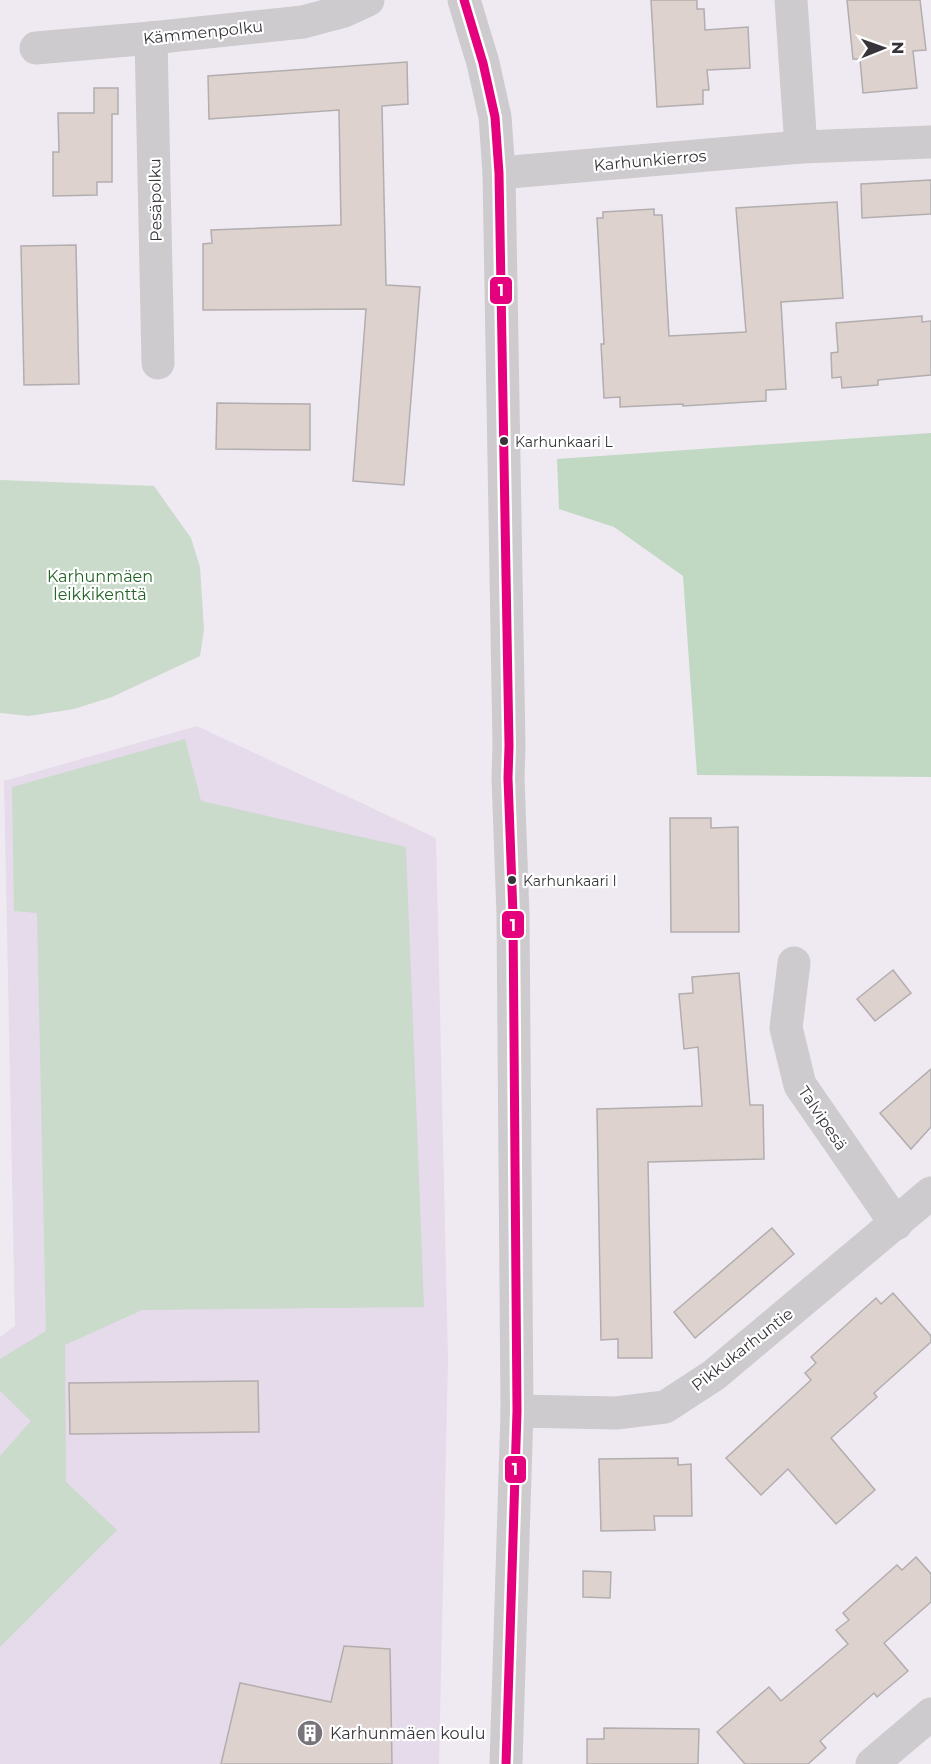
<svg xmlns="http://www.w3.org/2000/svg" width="931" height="1764" font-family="Montserrat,sans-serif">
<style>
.built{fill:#e5dbea}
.green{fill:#cadacb}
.forest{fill:#c1d8c2}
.building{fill:#ded2ce;stroke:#b2adae;stroke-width:1.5}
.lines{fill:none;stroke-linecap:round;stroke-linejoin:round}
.minor{stroke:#cdcbcd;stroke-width:33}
.tertiary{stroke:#cdcbcd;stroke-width:33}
.bus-1-casing{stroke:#fff;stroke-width:14}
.bus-1{stroke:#e5007d;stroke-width:9}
.bus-dot{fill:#38353a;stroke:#fff;stroke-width:2}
.labels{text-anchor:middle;stroke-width:4.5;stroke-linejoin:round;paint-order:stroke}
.bus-label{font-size:14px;fill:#38353a;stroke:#fff;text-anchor:start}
.street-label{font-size:16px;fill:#38353a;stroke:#fff}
.park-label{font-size:16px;fill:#246428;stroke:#fff}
.poi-label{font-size:16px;fill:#38353a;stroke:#fff;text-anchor:start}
.line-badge{stroke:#fff;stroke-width:2}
.badge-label{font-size:16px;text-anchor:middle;font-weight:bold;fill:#fff}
</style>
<rect width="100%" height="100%" fill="#efeaf2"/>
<path class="built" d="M 197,726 L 436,838 L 448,1359 L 439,1764 L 0,1764 L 0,1337 L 15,1326 L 4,781 Z"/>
<g class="green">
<path d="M 0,480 L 154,486 L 191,538 L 200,567 L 204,630 L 200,656 L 112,697 L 74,709 L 29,716 L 0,713 Z"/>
<path d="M 185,739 L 201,801 L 406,847 L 424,1307 L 142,1310 L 65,1345 L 66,1482 L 117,1530 L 0,1647 L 0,1456 L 31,1421 L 0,1391 L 0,1359 L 46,1331 L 37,913 L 14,911 L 12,787 Z"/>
</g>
<path class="forest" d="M 931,433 L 931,777 L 697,775 L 683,576 L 614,527 L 559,509 L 557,459 Z"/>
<g class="building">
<path d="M 651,0 L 697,0 L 697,9 L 704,9 L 705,30 L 748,27 L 750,68 L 707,70 L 709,90 L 703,90 L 703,104 L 657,107 Z"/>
<path d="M 847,0 L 920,0 L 926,50 L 913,51 L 917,88 L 863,93 L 860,59 L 853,59 Z"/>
<path d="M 407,62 L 408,104 L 382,106 L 386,285 L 420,287 L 404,485 L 353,481 L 366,309 L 203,310 L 203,244 L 212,243 L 211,230 L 341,225 L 339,110 L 209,119 L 208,76 Z"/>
<path d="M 94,88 L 118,88 L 118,114 L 112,114 L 112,182 L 97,182 L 97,195 L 53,196 L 53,152 L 59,152 L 58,113 L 94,113 Z"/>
<path d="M 931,180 L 931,214 L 862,218 L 861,184 Z"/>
<path d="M 837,202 L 843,298 L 781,302 L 786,389 L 766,390 L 766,401 L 683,406 L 683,404 L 620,407 L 620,397 L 604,398 L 601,344 L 604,344 L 597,218 L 603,218 L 603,212 L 654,209 L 654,215 L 662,215 L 669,336 L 746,332 L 736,208 Z"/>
<path d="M 76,245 L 79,384 L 24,385 L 21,246 Z"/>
<path d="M 922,316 L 922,322 L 931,321 L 931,375 L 878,380 L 878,385 L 842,388 L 841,377 L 832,378 L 831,353 L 838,352 L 836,323 Z"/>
<path d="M 217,403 L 310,404 L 310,450 L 216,449 Z"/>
<path d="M 670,818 L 711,818 L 711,828 L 738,827 L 739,932 L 671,932 Z"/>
<path d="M 893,970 L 911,993 L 875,1021 L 857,999 Z"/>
<path d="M 739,973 L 750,1105 L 763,1105 L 764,1159 L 648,1162 L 652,1358 L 618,1358 L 618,1339 L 601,1340 L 597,1109 L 702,1106 L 698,1047 L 684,1049 L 679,994 L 693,993 L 692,977 Z"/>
<path d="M 931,1069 L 931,1127 L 911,1149 L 880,1113 Z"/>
<path d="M 772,1228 L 794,1254 L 695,1338 L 674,1312 Z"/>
<path d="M 893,1293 L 931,1336 L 931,1342 L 874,1393 L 877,1397 L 831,1438 L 875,1490 L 836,1524 L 788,1469 L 761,1495 L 726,1458 L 811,1380 L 805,1373 L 816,1363 L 811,1357 L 876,1298 L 881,1304 Z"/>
<path d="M 258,1381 L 259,1432 L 70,1434 L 69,1383 Z"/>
<path d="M 678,1458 L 678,1465 L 691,1464 L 692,1516 L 654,1516 L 655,1530 L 601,1531 L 599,1459 Z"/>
<path d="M 916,1557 L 931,1574 L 931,1602 L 884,1643 L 908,1671 L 877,1697 L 874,1693 L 820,1741 L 826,1748 L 808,1764 L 745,1764 L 717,1732 L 769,1687 L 781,1701 L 848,1644 L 836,1630 L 849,1620 L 843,1613 L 897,1565 L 902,1570 Z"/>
<path d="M 583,1571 L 611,1572 L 610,1598 L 583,1597 Z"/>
<path d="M 344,1646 L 390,1649 L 392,1764 L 221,1764 L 240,1683 L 331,1702 Z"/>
<path d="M 604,1728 L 699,1729 L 698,1764 L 587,1764 L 587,1739 L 604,1739 Z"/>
</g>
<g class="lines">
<g class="minor">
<path d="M 791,0 L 801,147"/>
<path d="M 151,38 L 158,363"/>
<path d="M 36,48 L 151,38 L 303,22 L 344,11 L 368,0"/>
<path d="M 499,173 L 801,147 L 931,142"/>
<path d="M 794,963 L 786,1028 L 800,1085 L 896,1224"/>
<path d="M 517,1411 L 616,1413 L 665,1407 L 714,1375 L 931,1193"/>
<path d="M 872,1764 L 931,1714"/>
</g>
<path class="tertiary" d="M 464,0 L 483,63 L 495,117 L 499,173 L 509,746 L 508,778 L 513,915 L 517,1411 L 506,1764"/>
<defs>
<path id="bus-1" d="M 464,0 L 483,63 L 495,117 L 499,173 L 509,746 L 508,778 L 513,915 L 517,1411 L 506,1764"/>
</defs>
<use href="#bus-1" class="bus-1-casing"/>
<use href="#bus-1" class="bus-1"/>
</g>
<defs>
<symbol id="building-disc" viewBox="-11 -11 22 22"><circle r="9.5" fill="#78747a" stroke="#fff"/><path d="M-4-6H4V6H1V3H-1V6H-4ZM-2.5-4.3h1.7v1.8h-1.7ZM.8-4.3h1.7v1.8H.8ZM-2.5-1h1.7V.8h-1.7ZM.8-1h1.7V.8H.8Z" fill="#fff"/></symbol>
</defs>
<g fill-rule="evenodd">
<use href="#building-disc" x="295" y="1718" width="30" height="30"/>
</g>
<g class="bus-dot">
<circle cx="504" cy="441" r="5"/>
<circle cx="512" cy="880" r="5"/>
</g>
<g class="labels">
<g class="bus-label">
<text x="515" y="447">Karhunkaari L</text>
<text x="523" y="886">Karhunkaari I</text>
</g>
<g class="street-label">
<text transform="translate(203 32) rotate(-6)" y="6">Kämmenpolku</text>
<text transform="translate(650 160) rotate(-5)" y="6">Karhunkierros</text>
<text transform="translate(155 200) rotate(-91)" y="6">Pesäpolku</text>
<text transform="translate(823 1118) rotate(56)" y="6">Talvipesä</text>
<text transform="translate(742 1349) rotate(-38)" y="6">Pikkukarhuntie</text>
</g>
<g class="park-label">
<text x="100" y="582">Karhunmäen<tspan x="100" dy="18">leikkikenttä</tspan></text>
</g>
<g class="poi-label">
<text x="330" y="1739">Karhunmäen koulu</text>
</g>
</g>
<g class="line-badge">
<rect x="489" y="276" width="24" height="29" rx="6" fill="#e5007d"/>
<rect x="501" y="910" width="24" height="29" rx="6" fill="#e5007d"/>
<rect x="504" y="1455" width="23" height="29" rx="6" fill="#e5007d"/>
</g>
<g class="badge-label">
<text x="501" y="296">1</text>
<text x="513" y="931">1</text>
<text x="515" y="1475">1</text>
</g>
<g transform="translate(883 48) rotate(89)" stroke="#ffffff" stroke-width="4.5" paint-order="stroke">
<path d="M0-4.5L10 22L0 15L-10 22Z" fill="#38353a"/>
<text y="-9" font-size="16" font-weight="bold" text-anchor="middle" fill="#38353a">N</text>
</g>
</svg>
